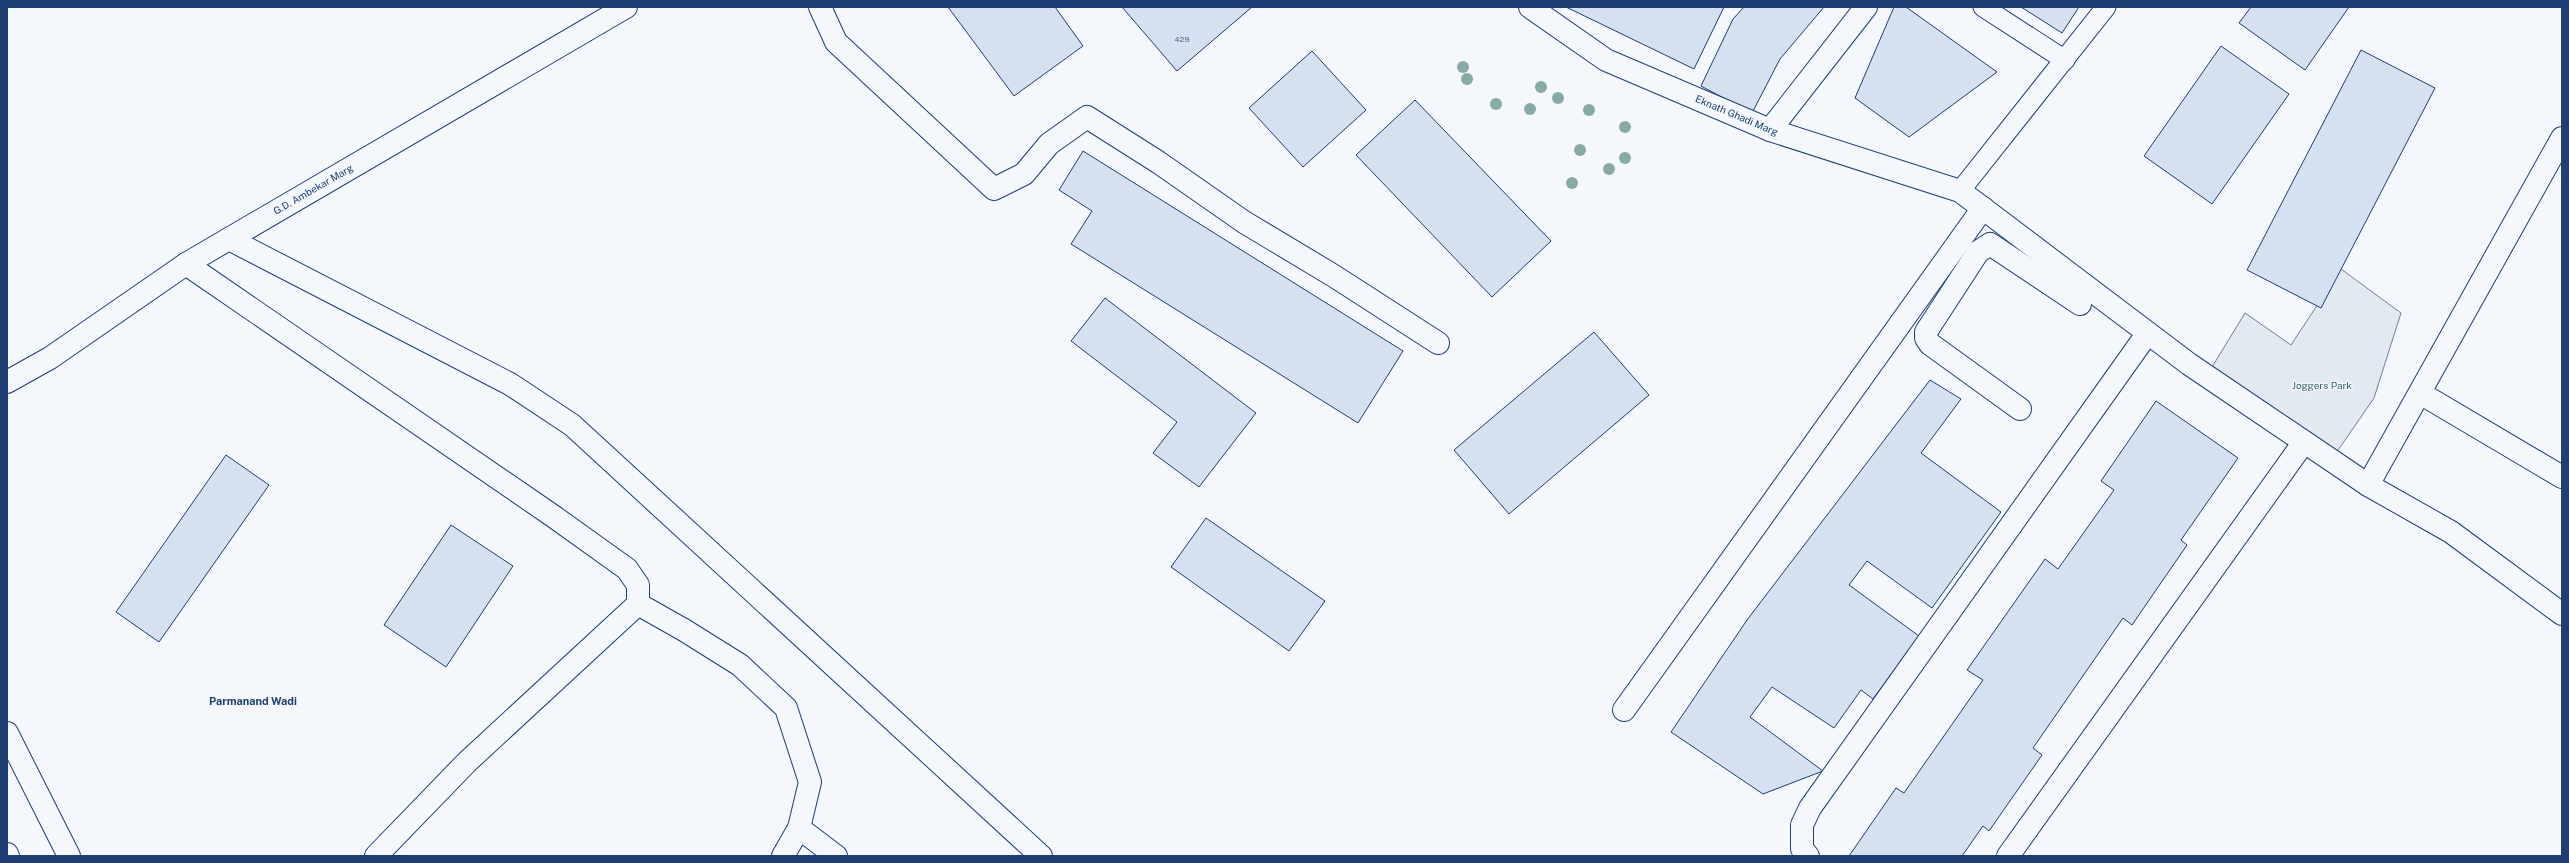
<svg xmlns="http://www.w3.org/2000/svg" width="2569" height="863" font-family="'Public Sans',sans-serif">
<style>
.green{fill:#e3e9f0;stroke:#687fa3}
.building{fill:#d5e0f0;stroke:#1d3f73}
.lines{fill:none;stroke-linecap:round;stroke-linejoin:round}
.service-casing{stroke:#1d3f73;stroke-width:21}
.minor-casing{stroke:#1d3f73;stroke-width:24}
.tertiary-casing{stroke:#1d3f73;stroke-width:24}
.secondary-casing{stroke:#1d3f73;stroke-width:24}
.service{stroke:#f4f7fb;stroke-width:19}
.minor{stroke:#f4f7fb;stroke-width:22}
.tertiary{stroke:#f4f7fb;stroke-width:22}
.secondary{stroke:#f4f7fb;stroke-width:22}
.tree{fill:#86aba6}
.labels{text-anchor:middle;stroke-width:3;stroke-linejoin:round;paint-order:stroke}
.number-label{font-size:8px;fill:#4b6792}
.street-label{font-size:10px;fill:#1d3f73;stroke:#f4f7fb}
.park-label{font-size:10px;fill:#2c6c60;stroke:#f4f7fb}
.neighbourhood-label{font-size:11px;font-weight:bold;fill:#1d3f73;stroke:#f4f7fb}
</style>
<rect width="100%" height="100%" fill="#f4f7fb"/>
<path class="green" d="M 2341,269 L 2401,313 L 2374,398 L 2334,456 L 2212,367 L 2245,313 L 2291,345 Z"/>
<g class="building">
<path d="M 948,7 L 1055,7 L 1083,46 L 1014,96 Z"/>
<path d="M 1122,7 L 1252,7 L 1177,71 Z"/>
<path d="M 1566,7 L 1724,7 L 1694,69 Z"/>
<path d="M 1744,7 L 1824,7 L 1780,59 L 1752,113 L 1701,86 L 1733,19 Z"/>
<path d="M 1894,7 L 1906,7 L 1997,72 L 1909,137 L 1855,98 Z"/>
<path d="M 2021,7 L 2079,7 L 2062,33 Z"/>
<path d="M 2251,7 L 2349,7 L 2305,70 L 2239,23 Z"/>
<path d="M 2221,46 L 2289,94 L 2212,204 L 2144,156 Z"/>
<path d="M 2361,50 L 2435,88 L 2321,308 L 2247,270 Z"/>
<path d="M 1312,51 L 1366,110 L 1303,167 L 1249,108 Z"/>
<path d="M 1415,100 L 1551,241 L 1492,297 L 1356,155 Z"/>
<path d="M 1083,151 L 1403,351 L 1358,423 L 1071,244 L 1092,211 L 1059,190 Z"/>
<path d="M 1105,298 L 1256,413 L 1199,487 L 1153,453 L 1177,422 L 1071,341 Z"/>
<path d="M 1594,332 L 1649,395 L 1509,514 L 1454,450 Z"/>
<path d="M 1930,380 L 1961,399 L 1921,453 L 2001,512 L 1932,608 L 1867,561 L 1849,585 L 1919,636 L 1873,699 L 1861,690 L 1834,728 L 1772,687 L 1750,717 L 1823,771 L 1763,794 L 1671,732 L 1747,620 Z"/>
<path d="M 2156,401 L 2238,458 L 2181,540 L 2187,545 L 2132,625 L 2123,618 L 2033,748 L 2042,755 L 1989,831 L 1983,826 L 1962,856 L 1849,856 L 1896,788 L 1904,793 L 1983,680 L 1967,670 L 2045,559 L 2058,569 L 2114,490 L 2101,481 Z"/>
<path d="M 226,455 L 269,485 L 159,642 L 116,612 Z"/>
<path d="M 1206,518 L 1325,601 L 1289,651 L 1171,567 Z"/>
<path d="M 451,525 L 513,566 L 446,667 L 384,625 Z"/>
</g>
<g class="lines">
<defs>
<g id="service">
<path d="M 1983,7 L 2065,60"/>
<path d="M 1960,191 L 2106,7"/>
</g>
<g id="minor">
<path d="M 820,7 L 836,42 L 994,189 L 1024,174 L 1049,144 L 1087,117 L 1158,162 L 1244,222 L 1334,276 L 1438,343"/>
<path d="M 1530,7 L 1606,60 L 1770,130 L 1960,191 L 2189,364 L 2368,485 L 2451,532 L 2562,614"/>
<path d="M 1770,130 L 1866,7"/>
<path d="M 229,239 L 510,384 L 572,425 L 1041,856"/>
<path d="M 186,264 L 553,516 L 627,569 L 638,585 L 638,604 L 467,762 L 376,856"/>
<path d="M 2420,393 L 2562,477"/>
<path d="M 2020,409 L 1930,344 L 1926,338 L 1926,332 L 1978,252 L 1990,244 L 2080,304"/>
<path d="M 2368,485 L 2562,138"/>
<path d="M 638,604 L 684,630 L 740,665 L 786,708 L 810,782 L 799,828 L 783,856"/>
<path d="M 1624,710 L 1983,208"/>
<path d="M 799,828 L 836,856"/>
<path d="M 1808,856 L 1802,849 L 1802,825 L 1810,808 L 2147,334"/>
<path d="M 2008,856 L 2304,442"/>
</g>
<g id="tertiary">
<path d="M 7,733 L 69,856"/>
<path d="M 7,854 L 8,856"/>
</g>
<path id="secondary" d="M 7,382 L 50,358 L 186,264 L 626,7"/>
</defs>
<use href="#service" class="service-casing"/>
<use href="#minor" class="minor-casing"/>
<use href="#tertiary" class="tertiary-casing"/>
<use href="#secondary" class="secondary-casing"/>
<use href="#service" class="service"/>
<use href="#minor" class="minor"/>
<use href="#tertiary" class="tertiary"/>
<use href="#secondary" class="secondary"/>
</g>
<g class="tree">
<circle cx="1463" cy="67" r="6"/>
<circle cx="1467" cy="79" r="6"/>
<circle cx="1541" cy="87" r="6"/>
<circle cx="1558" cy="98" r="6"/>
<circle cx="1496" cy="104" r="6"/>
<circle cx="1530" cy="109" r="6"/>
<circle cx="1589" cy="110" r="6"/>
<circle cx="1625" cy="127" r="6"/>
<circle cx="1580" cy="150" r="6"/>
<circle cx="1625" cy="158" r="6"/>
<circle cx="1609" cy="169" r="6"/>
<circle cx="1572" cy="183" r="6"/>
</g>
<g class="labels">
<g class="number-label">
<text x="1182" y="42">429</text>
</g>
<g class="street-label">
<text transform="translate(1737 115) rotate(23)" y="4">Eknath Ghadi Marg</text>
<text transform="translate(313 189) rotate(-30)" y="4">G.D. Ambekar Marg</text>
</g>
<g class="park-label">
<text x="2322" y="389">Joggers Park</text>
</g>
<g class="neighbourhood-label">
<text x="253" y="705">Parmanand Wadi</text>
</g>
</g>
<rect width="2569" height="863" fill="none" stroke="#1d3f73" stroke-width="16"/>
</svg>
